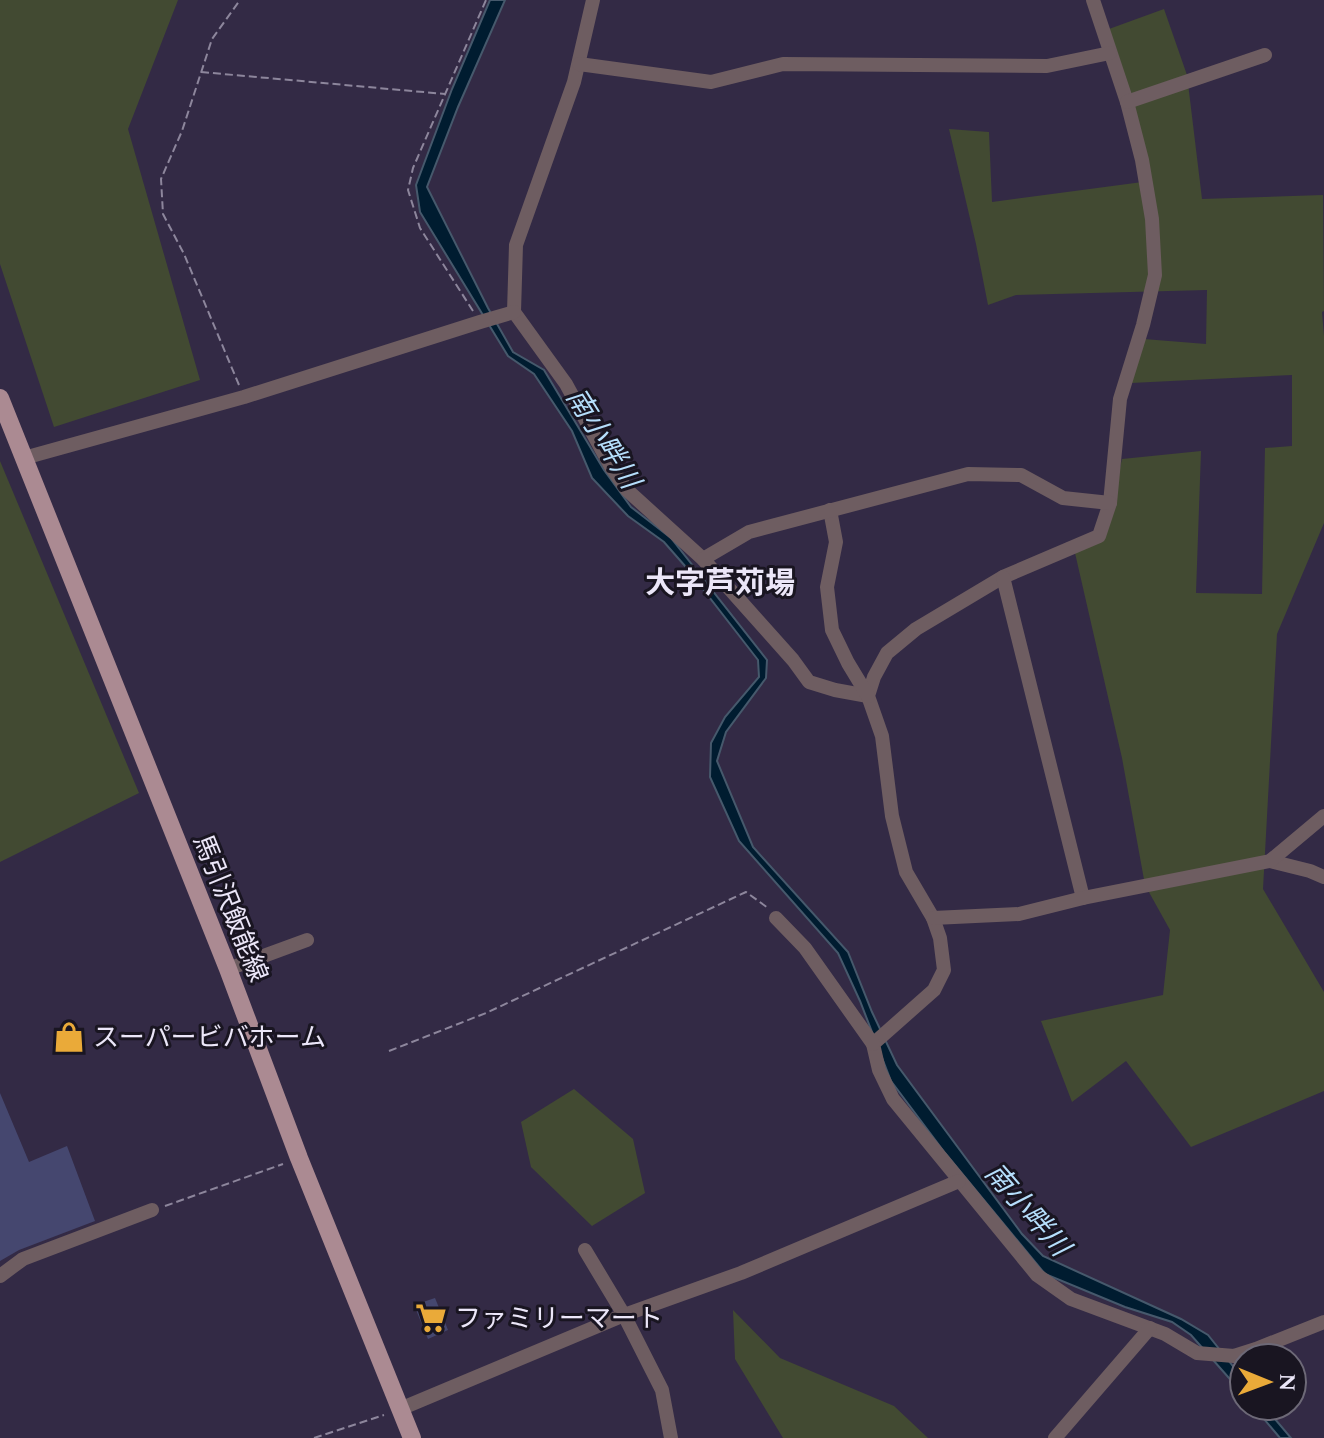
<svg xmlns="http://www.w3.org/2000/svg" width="1324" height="1438" font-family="Spectral,'Noto Sans JP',serif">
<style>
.green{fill:#424a32}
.water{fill:#001c30;stroke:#46596c;stroke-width:2}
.building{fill:#45476f}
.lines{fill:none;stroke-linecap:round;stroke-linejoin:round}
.path{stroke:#8d869c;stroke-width:2;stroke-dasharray:8 4;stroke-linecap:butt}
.minor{stroke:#6e5d61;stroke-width:14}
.major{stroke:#ab8a92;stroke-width:18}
.labels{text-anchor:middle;stroke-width:6;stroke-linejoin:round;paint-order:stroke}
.street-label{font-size:26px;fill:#ebe6f8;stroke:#191521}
.poi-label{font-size:26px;fill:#ebe6f8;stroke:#191521;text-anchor:start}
.water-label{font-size:28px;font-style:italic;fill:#b5defb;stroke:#191521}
.quarter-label{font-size:30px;font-weight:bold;fill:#ebe6f8;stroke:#191521}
</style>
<rect width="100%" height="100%" fill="#332a45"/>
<g class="green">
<path d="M 0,0 L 178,0 L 128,129 L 200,380 L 54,427 L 0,264 Z"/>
<path d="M 1164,9 L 1187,75 L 1202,199 L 1323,195 L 1324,311 L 1322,312 L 1324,336 L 1324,523 L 1277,634 L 1263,889 L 1324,992 L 1324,1091 L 1191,1147 L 1126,1061 L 1072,1102 L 1041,1021 L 1163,995 L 1170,930 L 1145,885 L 1122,758 L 1075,553 L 1104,538 L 1122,459 L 1201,451 L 1196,593 L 1262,594 L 1265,448 L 1292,446 L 1292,375 L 1131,383 L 1144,339 L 1206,344 L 1207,290 L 1016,295 L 988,305 L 976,244 L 949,129 L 989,132 L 992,202 L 1150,181 L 1109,29 Z"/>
<path d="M 0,461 L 139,793 L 0,862 Z"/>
<path d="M 574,1089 L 633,1139 L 645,1193 L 592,1226 L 531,1167 L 521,1122 Z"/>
<path d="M 733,1310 L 780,1358 L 894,1406 L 928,1438 L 783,1438 L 735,1359 Z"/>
</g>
<g class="water">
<path d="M 490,0 L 505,0 L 458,107 L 427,187 L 488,308 L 513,352 L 544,370 L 604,470 L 631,507 L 671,538 L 767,660 L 766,678 L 726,732 L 717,761 L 753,847 L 848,952 L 872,1012 L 897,1065 L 1022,1234 L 1043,1256 L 1181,1319 L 1208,1335 L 1244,1380 L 1244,1395 L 1191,1335 L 1172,1322 L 1125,1307 L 1045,1274 L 945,1153 L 891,1081 L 860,1001 L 838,953 L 739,841 L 710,777 L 711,743 L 725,717 L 759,677 L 758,660 L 685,566 L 664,542 L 628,516 L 592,478 L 572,431 L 534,374 L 508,356 L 420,212 L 416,185 L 452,89 Z"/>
<path d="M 1253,1406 L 1264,1406 L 1291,1438 L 1280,1438 Z"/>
</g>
<g class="building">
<path d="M 0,1093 L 29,1162 L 67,1146 L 95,1221 L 19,1250 L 0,1261 Z"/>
<path d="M 435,1298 L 448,1330 L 428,1339 L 414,1305 Z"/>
</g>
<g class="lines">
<g class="path">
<path d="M 201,72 L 445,94"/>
<path d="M 473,311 L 420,228 L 408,190 L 413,168 L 486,0"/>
<path d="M 239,385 L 184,254 L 163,214 L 161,179 L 182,131 L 212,39 L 240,0"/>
<path d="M 389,1051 L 486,1013 L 746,892 L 768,908"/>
<path d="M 165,1206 L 283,1164"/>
<path d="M 314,1438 L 384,1415"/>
</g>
<g class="minor">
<path d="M 593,0 L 574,82 L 516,245 L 514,312 L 566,384 L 611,467 L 627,490 L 703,559 L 793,660 L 809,682 L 835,690 L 868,696"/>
<path d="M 1093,0 L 1127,102 L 1142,160 L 1152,219 L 1155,275 L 1143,325 L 1120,399 L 1110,503 L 1099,536 L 1003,577 L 916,629 L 887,653 L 874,677 L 868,696 L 882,736 L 892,816 L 906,872 L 933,918 L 940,938 L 944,970 L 934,990 L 873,1044 L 879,1070 L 893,1099 L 1037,1275 L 1071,1299 L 1165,1334 L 1197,1353 L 1234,1356 L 1256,1349 L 1324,1322"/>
<path d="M 579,64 L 711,82 L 783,64 L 1047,66 L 1110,53"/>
<path d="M 1127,102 L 1265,55"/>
<path d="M 24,458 L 244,397 L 480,322 L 514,312"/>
<path d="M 830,510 L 836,542 L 827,587 L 832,630 L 848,663 L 868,696"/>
<path d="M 703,559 L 749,532 L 968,474 L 1021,475 L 1063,498 L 1110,503"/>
<path d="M 1003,577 L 1083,898"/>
<path d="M 1270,861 L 1310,871 L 1324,877"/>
<path d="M 776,918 L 805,948 L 873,1044"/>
<path d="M 933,918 L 1019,914 L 1083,898 L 1270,861 L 1324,816"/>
<path d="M 228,969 L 307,940"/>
<path d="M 585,1250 L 624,1315 L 662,1390 L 671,1438"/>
<path d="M 0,1276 L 23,1259 L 152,1210"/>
<path d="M 400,1409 L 624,1315 L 741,1273 L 959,1181"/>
<path d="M 1055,1438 L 1150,1328"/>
</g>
<path class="major" d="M 0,398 L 228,969 L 299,1158 L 412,1438"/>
</g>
<defs>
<symbol id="shop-bare" viewBox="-9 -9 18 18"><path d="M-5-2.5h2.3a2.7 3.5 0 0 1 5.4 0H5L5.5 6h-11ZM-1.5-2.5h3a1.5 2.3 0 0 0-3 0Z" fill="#eaaa39" stroke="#191521" stroke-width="2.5" paint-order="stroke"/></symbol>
<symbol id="supermarket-bare" viewBox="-9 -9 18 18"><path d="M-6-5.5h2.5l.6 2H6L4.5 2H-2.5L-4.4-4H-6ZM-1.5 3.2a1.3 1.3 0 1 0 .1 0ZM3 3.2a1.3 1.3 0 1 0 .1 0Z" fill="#eaaa39" stroke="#191521" stroke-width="2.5" paint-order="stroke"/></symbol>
</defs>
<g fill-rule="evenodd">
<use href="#shop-bare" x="47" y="1015" width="44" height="44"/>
<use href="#supermarket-bare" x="409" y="1296" width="44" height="44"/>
</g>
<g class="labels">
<g class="street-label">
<text transform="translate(231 908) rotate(68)" y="9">馬引沢飯能線</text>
</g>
<g class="poi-label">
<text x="93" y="1046">スーパービバホーム</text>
<text x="455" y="1327">ファミリーマート</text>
</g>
<g class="water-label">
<text transform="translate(604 438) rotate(58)" y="10">南小畔川</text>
<text transform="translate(1028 1209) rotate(49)" y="10">南小畔川</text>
</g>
<g class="quarter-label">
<text x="720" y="593">大字芦苅場</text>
</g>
</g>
<g transform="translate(1268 1382) rotate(91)"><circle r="38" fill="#191521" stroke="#6d6977" stroke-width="2"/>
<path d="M0-6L14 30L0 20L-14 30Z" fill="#eaaa39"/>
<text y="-12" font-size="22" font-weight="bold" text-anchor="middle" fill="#ebe6f8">N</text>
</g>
</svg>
